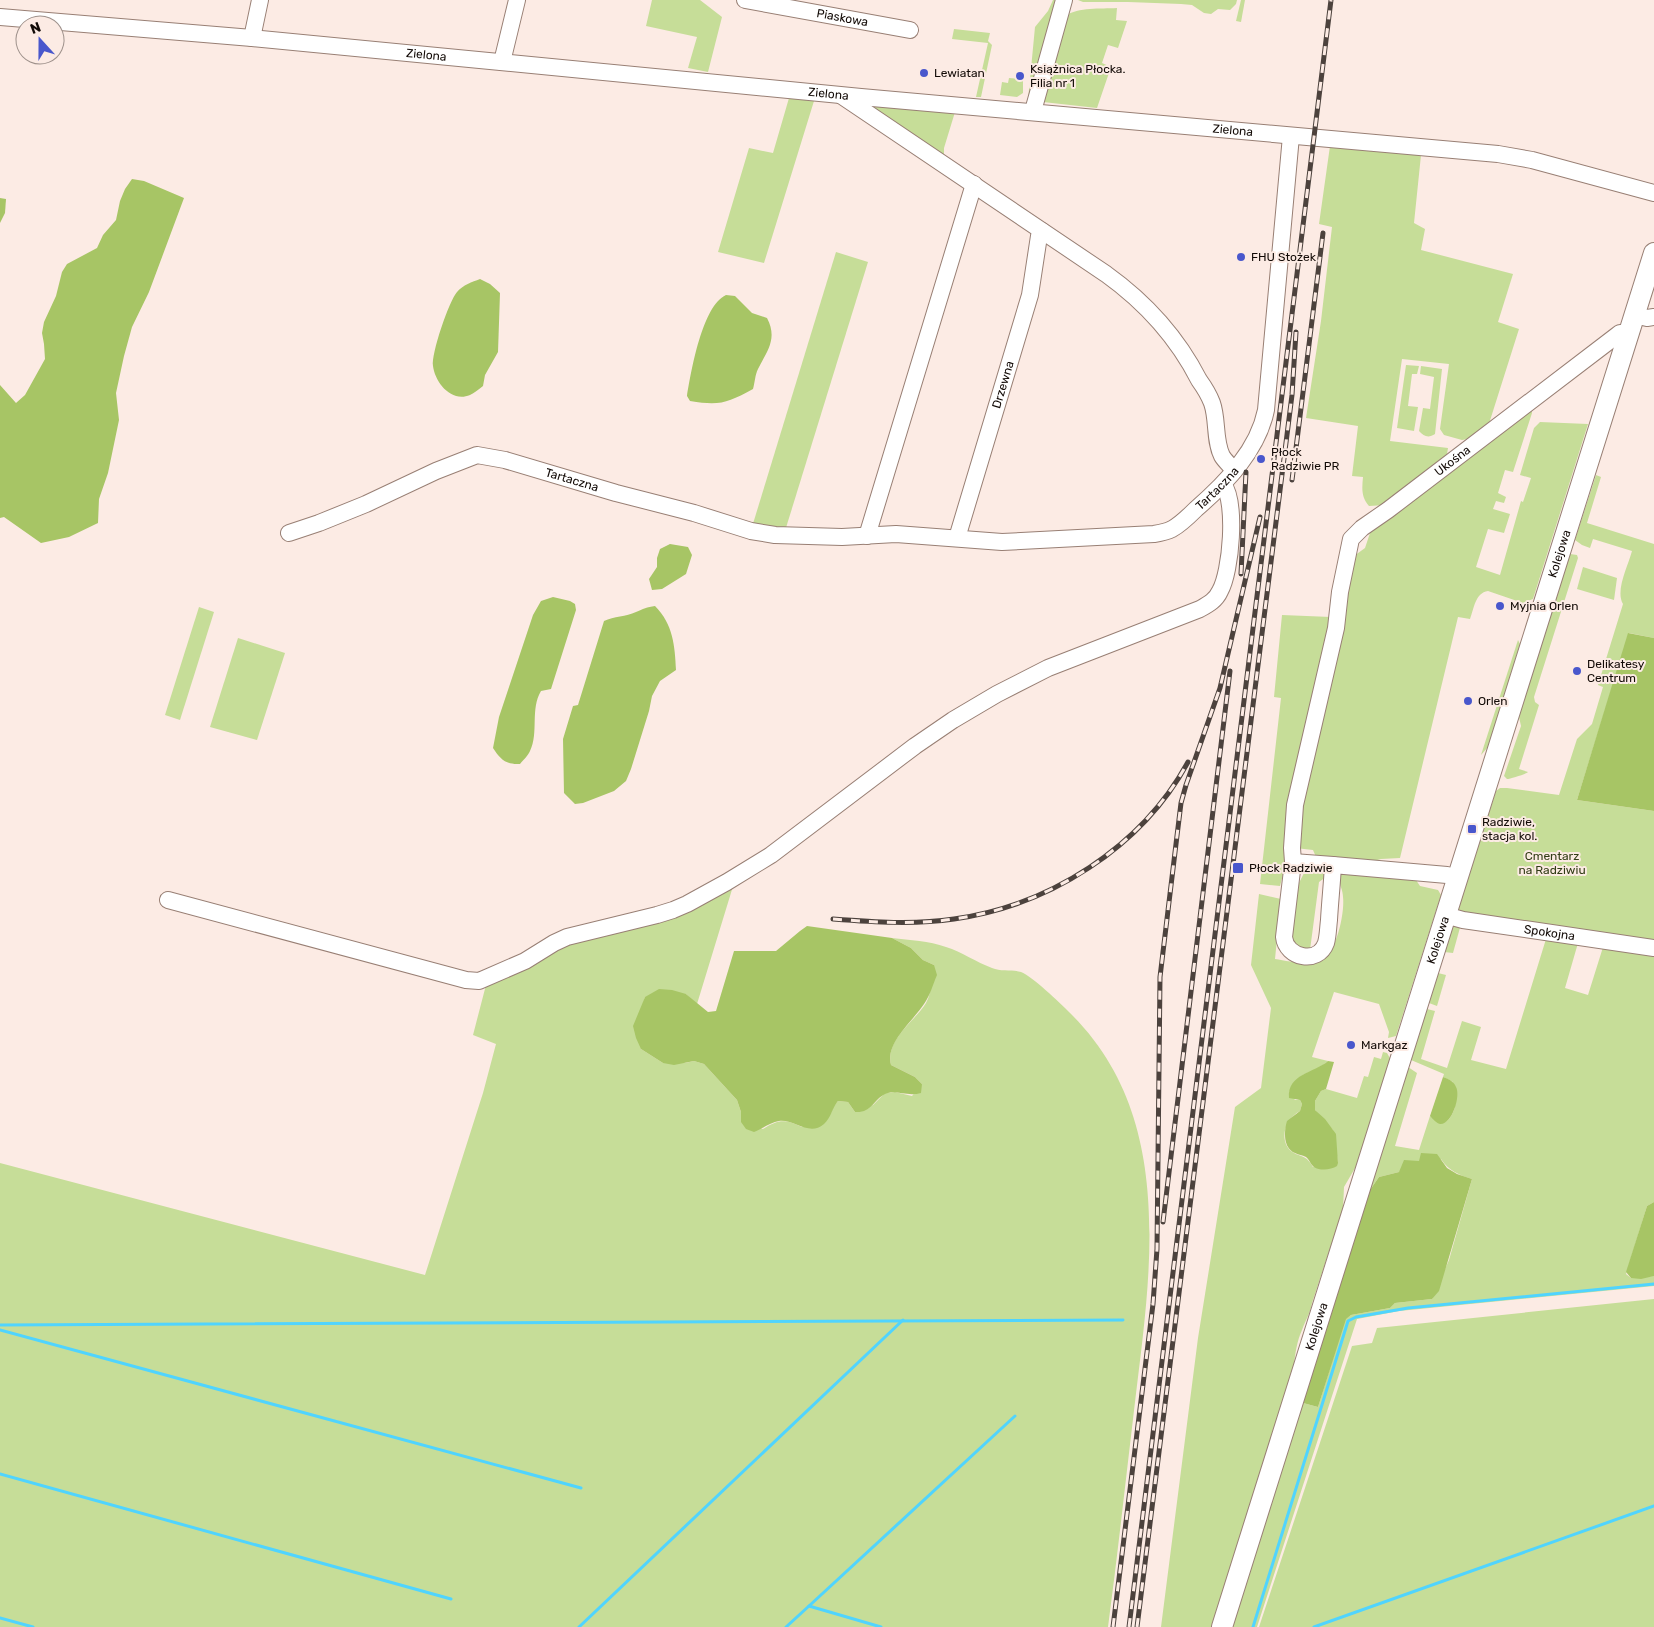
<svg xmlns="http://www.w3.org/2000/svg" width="1654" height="1627" font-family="Rubik,sans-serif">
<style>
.green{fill:#c6dd98}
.forest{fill:#a7c565}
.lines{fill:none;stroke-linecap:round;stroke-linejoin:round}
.stream{stroke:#50d4fe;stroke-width:3}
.minor-casing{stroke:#987f74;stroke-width:18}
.major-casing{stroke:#987f74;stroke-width:22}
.minor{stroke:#fff;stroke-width:16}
.major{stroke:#fff;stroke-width:20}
.rail-casing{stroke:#4c423d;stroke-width:5}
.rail{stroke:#fcebe4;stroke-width:3;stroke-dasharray:9;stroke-linecap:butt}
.poi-dot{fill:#4957cc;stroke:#fcebe4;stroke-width:2}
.labels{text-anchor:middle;stroke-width:4;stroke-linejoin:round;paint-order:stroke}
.street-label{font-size:12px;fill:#120a06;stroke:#fcebe4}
.poi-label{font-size:12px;fill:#120a06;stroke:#fcebe4;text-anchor:start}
.park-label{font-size:12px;fill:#313c15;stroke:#fcebe4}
</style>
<rect width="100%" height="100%" fill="#fcebe4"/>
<g class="green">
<path d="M 652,0 L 700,0 L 722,17 L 708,72 L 688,68 L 697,37 L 646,26 Z"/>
<path d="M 1053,0 L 1057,0 L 1028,100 L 1035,27 L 1048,11 Z"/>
<path d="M 1078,0 L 1237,0 L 1236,4 L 1230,10 L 1218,9 L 1211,14 L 1204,13 L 1192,5 L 1181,4 L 1128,2 L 1083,2 Z"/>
<path d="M 1241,0 L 1245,0 L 1241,22 L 1236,21 Z"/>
<path d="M 1117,8 L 1116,20 L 1127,21 L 1118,48 L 1108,45 L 1102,63 L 1111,67 L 1097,108 L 1043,102 L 1065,16 C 1079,7 1100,9 1117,8 Z"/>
<path d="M 954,29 L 990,33 L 988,41 L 992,45 L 981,97 L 976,97 L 988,43 L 952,39 Z"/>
<path d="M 1009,78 L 1023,79 L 1023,93 L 1017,97 L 1000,95 L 1002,82 L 1008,83 Z"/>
<path d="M 789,98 L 814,101 L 764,263 L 718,252 L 749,148 L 773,153 Z"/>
<path d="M 871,105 L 955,112 L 944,148 L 944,160 L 868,107 Z"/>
<path d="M 1330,146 L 1421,155 L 1414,223 L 1425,229 L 1421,250 L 1513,274 L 1498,322 L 1519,329 L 1487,430 L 1473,438 L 1462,440 L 1444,435 L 1440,429 L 1449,364 L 1402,359 L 1390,441 L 1448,448 L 1446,460 L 1386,505 L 1369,506 C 1361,497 1362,488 1363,477 L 1352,476 L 1358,426 L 1306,418 L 1321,321 L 1332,227 L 1319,224 Z"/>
<path d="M 836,252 L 868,262 L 785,531 L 752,527 Z"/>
<path d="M 1406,365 L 1419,366 L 1417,374 L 1412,374 L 1408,406 L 1418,407 L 1414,431 L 1397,428 Z"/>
<path d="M 1421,366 L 1442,369 L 1435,434 C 1429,438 1424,437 1419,431 L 1423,408 L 1430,409 L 1434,377 L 1420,374 Z"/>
<path d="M 1531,403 L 1532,413 L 1513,472 L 1505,470 L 1498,493 L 1506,497 L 1504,503 L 1496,501 L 1493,509 L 1510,514 L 1504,533 L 1488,529 L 1476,567 L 1500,575 L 1521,501 L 1523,502 L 1531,478 L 1520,475 L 1534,428 L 1540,422 L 1588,424 L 1533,599 L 1523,603 L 1488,591 C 1475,593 1474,609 1470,619 L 1458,617 L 1400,858 L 1381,859 L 1370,862 L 1316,857 L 1313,850 L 1295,848 L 1298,810 L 1345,622 L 1345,615 L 1342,606 L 1354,556 L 1365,548 L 1372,527 Z"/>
<path d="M 1596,475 L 1601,477 L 1587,523 L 1654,544 L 1654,638 L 1629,633 L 1577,800 L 1654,811 L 1654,944 L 1459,912 L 1458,910 L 1496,791 L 1500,788 L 1507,788 L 1559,795 L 1577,739 L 1592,724 L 1603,687 L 1598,685 L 1623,604 C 1615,591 1628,566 1632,551 L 1593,539 L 1590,548 L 1582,545 L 1575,540 Z"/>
<path d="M 1570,554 L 1577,555 L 1578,558 L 1534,697 L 1535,702 L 1539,705 L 1519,769 L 1528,772 C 1526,774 1510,779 1507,779 L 1504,776 L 1521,726 L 1519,717 L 1520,712 Z"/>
<path d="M 1583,567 L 1617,578 L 1614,600 L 1577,589 Z"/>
<path d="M 199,607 L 214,612 L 180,720 L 165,715 Z"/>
<path d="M 1282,615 L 1331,617 L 1286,863 L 1280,886 L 1260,884 L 1281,698 L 1274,697 Z"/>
<path d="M 238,638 L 285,653 L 257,740 L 210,727 Z"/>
<path d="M 1518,640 L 1520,644 L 1488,747 L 1481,755 Z"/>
<path d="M 1311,870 L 1325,871 L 1326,877 L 1319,882 L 1310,950 L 1299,948 L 1293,941 L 1292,935 L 1299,883 L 1304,873 Z"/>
<path d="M 1346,872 L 1416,880 L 1420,886 L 1438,890 L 1441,895 L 1396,1036 L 1388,1038 L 1389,1032 L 1379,1004 L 1334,992 L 1312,1057 L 1328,1061 C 1311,1076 1299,1069 1289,1093 L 1295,1100 L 1300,1100 L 1302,1104 L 1300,1111 C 1286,1118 1278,1139 1291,1151 C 1300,1158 1305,1153 1313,1167 L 1338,1162 L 1333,1130 L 1315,1110 L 1315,1101 L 1321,1091 L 1326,1089 L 1357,1098 L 1364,1076 L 1368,1077 L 1374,1057 L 1381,1059 L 1383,1052 L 1387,1053 L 1391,1060 L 1358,1163 L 1344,1187 L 1343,1209 L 1312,1303 C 1310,1314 1306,1319 1302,1330 C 1297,1341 1295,1354 1294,1366 L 1211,1627 L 1161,1627 L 1198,1338 L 1235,1107 L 1261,1088 L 1271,1008 L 1251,965 L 1259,894 L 1281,899 L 1275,959 C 1287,961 1305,965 1318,962 C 1336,957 1345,913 1343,897 C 1343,889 1337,882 1341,874 Z"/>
<path d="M 734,883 L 697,1004 L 686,994 L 645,997 L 641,1010 L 641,1049 L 663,1063 L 685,1063 L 694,1061 L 704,1064 L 737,1100 L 741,1112 L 742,1122 L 763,1129 C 779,1119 785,1119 802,1127 L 831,1113 L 833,1107 L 838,1101 L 848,1102 L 855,1112 L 873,1105 L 885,1093 L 895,1092 L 912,1096 L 922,1084 L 915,1077 L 891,1065 C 885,1040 915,1021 926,1003 C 932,992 932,977 934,965 L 923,960 L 911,948 L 892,938 C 910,940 929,941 946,947 C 962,952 976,962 992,968 C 1001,972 1012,969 1021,972 C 1032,976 1060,1003 1069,1012 C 1176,1116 1151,1269 1135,1402 C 1126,1477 1118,1552 1108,1627 L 0,1627 L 0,1163 L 425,1275 L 483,1093 L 496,1044 L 473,1035 L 486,985 L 560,945 Z"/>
<path d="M 1454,922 L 1461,924 L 1453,953 L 1444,952 Z"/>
<path d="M 1546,939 L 1578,943 L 1565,988 L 1588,995 L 1604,944 L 1654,952 L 1654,1202 L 1647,1206 L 1626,1274 L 1631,1278 L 1654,1276 L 1654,1286 L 1399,1311 L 1357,1319 L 1257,1627 L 1231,1627 L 1303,1403 L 1318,1407 L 1345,1319 L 1351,1315 L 1390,1308 L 1395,1303 L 1432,1299 L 1449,1260 L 1472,1179 C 1459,1175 1449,1171 1441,1159 L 1419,1161 L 1399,1172 L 1379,1177 L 1370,1190 L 1408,1067 L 1417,1073 L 1395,1146 L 1419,1150 L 1430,1116 C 1441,1126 1448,1125 1454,1110 C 1457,1103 1453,1090 1453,1082 L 1443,1077 L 1444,1074 L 1411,1060 L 1427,1009 L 1435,1011 L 1421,1059 L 1447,1068 L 1462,1021 L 1481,1027 L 1471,1060 L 1506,1069 Z"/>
<path d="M 1438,973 L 1446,975 L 1437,1006 L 1429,1003 Z"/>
<path d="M 1654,1299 L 1654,1627 L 1259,1627 L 1352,1346 L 1372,1343 L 1377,1328 Z"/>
</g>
<g class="forest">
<path d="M 132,179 L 144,181 L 184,198 L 149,292 L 132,327 L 124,356 L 116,393 L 119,420 L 108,473 L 99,499 L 98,523 L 69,537 L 41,543 L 4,517 L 0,518 L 0,385 L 16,403 L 25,395 L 45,359 L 44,344 L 42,333 L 44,322 L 56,296 L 62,272 L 67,264 L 97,248 L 103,235 L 116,220 L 120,201 L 125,189 Z"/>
<path d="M 0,198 L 6,199 L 5,213 L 0,223 Z"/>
<path d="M 480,279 L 490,284 L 500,293 L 498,352 L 485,375 L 483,386 C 479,389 474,393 470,395 C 451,403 435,382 433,366 C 431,354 449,301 457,292 C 463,285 472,282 480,279 Z"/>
<path d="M 726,295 L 735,296 L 752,313 L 767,318 C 778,339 767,351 758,369 C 755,375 755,382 753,389 C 727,403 720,406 690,401 L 687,396 C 691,372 702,306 726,295 Z"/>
<path d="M 670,544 L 688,547 L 692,555 L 686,574 L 662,589 L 652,590 L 649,579 L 657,567 L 657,558 L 660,549 Z"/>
<path d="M 553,597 L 570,601 L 575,604 L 576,610 L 551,689 L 541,691 C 530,709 539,733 530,751 C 528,756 523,760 520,764 C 506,765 500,759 493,748 L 499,717 L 533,615 L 541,601 Z"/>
<path d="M 655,606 C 673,624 675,646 676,670 L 660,681 L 652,696 L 649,711 L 631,769 L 626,781 L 614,791 L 583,803 L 575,804 L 564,793 L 563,739 L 573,706 L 578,705 L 604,621 C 614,616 626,617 636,612 C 643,609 647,607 655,606 Z"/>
<path d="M 1628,633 L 1654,638 L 1654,811 L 1577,800 Z"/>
<path d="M 807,926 L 892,938 L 911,948 L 923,960 L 934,965 L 937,975 C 933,984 930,996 924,1004 C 913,1021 885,1043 891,1065 L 915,1077 L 922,1084 L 921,1093 C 907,1097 895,1089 885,1094 C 873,1100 872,1113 855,1112 L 848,1102 L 838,1101 C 832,1108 831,1118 824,1124 C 809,1137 795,1119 779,1121 C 771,1122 762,1129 754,1132 L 746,1129 L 741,1122 L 741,1112 L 737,1100 L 704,1064 L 694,1061 L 674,1065 L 663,1063 L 641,1049 L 636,1038 L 633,1026 L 645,997 L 659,989 L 672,990 L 686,994 L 708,1012 L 716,1011 L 734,951 L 776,951 L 800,931 Z"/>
<path d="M 1328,1061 L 1334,1062 L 1326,1089 L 1321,1091 L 1315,1101 L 1315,1110 L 1325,1119 L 1336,1134 L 1338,1163 L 1337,1166 C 1331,1170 1320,1171 1314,1167 C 1310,1164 1310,1160 1306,1157 C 1302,1155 1299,1155 1295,1153 C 1283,1148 1284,1131 1287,1121 L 1300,1111 L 1302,1104 L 1300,1100 L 1289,1098 C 1287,1074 1314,1073 1328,1061 Z"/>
<path d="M 1443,1077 C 1448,1079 1454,1081 1456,1087 C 1461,1096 1452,1125 1440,1124 C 1436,1123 1433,1119 1430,1116 Z"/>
<path d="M 1421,1153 L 1437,1154 L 1447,1168 L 1457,1174 L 1472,1179 L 1439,1291 L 1432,1299 L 1395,1303 L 1390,1308 L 1351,1315 L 1346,1319 L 1318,1407 L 1303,1403 L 1370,1190 L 1379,1177 L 1399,1172 L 1404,1160 L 1419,1161 Z"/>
<path d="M 1654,1202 L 1654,1276 L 1641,1279 L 1631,1278 L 1626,1272 L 1647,1206 Z"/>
</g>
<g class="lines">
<g class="stream">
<path d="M 0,1325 L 1123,1320"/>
<path d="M 0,1330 L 581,1488"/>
<path d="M 0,1474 L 451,1599"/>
<path d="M 809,1606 L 1015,1416"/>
<path d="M 0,1618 L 33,1627"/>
<path d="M 579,1627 L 903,1320"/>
<path d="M 786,1627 L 809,1606 L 881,1627"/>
<path d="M 1253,1627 L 1348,1321 L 1356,1317 L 1408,1308 L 1654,1284"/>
<path d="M 1314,1627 L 1654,1506"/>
</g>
<defs>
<g id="minor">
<path id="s1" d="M 745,0 L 910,30"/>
<path id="s2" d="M 0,17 L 252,38 L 861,97 L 1498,154 L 1532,160 L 1654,193"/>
<path d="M 252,38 L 260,0"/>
<path d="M 502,62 L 517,0"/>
<path d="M 842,96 L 1106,274 C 1145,302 1177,337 1199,380 C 1204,387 1209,395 1212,403 C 1218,420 1214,440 1222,456 C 1225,461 1231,466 1234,471"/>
<path d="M 1033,111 L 1064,0"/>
<path d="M 1634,315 L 1647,318 L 1654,317"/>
<path id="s3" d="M 289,533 L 319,523 L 366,504 L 436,471 L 477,455 L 505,460 L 616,493 L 694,513 L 751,531 L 775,535 L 842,537 L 896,534 L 1002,542 L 1154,534 C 1160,533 1166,532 1172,529 C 1181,524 1189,516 1196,509 C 1226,483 1258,450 1266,410 L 1291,136"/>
<path d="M 867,536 L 974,184"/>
<path id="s4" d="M 957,538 L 1030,295 L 1039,236 L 1042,231"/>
<path d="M 1293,862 L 1333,865"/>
<path id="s5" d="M 1457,878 L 1447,875 L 1333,865 C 1332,884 1330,902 1329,920 C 1328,928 1328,936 1326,943 C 1318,965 1286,958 1284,937 L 1293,862 L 1292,848 L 1295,805 L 1336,628 L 1340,592 L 1351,539 L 1362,528 L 1388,510 L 1616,336 L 1620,333 L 1629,333"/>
<path d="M 168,900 L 466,980 L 479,981 L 525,961 L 554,943 L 567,937 L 657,915 L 673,910 L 687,904 L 727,882 L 771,855 L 915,746 L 953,720 L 997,694 L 1048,668 L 1200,609 C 1209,604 1216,600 1220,591 C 1231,572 1237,502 1223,484"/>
<path id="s6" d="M 1445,915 L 1463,920 L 1654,948"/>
</g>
<g id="major">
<path id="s7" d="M 1222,1627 L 1654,253"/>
</g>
</defs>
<use href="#minor" class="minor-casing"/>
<use href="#major" class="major-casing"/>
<use href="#minor" class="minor"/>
<use href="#major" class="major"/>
<defs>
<g id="rail">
<path d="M 1292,480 L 1323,233"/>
<path d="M 1241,574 L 1246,472"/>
<path d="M 833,919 C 873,922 914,925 954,919 C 1049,906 1142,847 1188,762"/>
<path d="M 1163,1222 L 1230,671"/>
<path d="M 1113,1627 L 1153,1304 L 1157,1249 L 1160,977 L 1176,844 L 1181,803 L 1186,785 L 1220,688 L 1260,517"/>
<path d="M 1129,1627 L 1331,0"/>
<path d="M 1137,1627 L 1292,395 L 1296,332"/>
</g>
</defs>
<use href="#rail" class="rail-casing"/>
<use href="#rail" class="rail"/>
</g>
<g class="poi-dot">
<circle cx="924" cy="73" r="5"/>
<circle cx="1020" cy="76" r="5"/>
<circle cx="1241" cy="257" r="5"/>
<circle cx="1261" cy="459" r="5"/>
<circle cx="1500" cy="606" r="5"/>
<circle cx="1577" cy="671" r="5"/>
<circle cx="1468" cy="701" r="5"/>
<rect x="1467" y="824" width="10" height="10" rx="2.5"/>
<rect x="1232" y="862" width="12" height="12" rx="2.5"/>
<circle cx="1351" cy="1045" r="5"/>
</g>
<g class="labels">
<g class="street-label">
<text dy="4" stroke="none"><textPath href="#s1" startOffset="99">Piaskowa</textPath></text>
<text dy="4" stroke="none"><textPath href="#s2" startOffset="428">Zielona</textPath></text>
<text dy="4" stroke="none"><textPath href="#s2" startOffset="832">Zielona</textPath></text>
<text dy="4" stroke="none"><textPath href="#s2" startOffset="1238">Zielona</textPath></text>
<text dy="4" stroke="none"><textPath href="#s4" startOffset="160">Drzewna</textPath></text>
<text dy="4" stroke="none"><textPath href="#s5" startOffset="794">Ukośna</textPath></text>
<text dy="4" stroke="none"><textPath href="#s3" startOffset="302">Tartaczna</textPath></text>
<text dy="4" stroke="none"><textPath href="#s3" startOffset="972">Tartaczna</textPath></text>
<text dy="4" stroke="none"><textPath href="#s7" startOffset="1125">Kolejowa</textPath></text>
<text dy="4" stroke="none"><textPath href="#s6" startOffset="106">Spokojna</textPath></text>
<text dy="4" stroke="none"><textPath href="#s7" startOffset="720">Kolejowa</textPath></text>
<text dy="4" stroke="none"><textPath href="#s7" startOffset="315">Kolejowa</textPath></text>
</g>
<g class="poi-label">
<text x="1030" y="73">Książnica Płocka.<tspan x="1030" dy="14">Filia nr 1</tspan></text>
<text x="934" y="77">Lewiatan</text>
<text x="1251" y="261">FHU Stożek</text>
<text x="1271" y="456">Płock<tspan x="1271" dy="14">Radziwie PR</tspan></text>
<text x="1510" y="610">Myjnia Orlen</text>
<text x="1587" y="668">Delikatesy<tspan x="1587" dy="14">Centrum</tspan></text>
<text x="1478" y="705">Orlen</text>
<text x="1482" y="826">Radziwie,<tspan x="1482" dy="14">stacja kol.</tspan></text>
<text x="1249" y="872">Płock Radziwie</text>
<text x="1361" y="1049">Markgaz</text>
</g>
<g class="park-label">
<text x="1552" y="860">Cmentarz<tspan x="1552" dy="14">na Radziwiu</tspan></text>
</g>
</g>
<g transform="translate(40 40) rotate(339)"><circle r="24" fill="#fcebe4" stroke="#9e918b"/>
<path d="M0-4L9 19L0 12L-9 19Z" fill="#4957cc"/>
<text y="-8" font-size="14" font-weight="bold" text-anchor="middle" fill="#120a06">N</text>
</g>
</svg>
